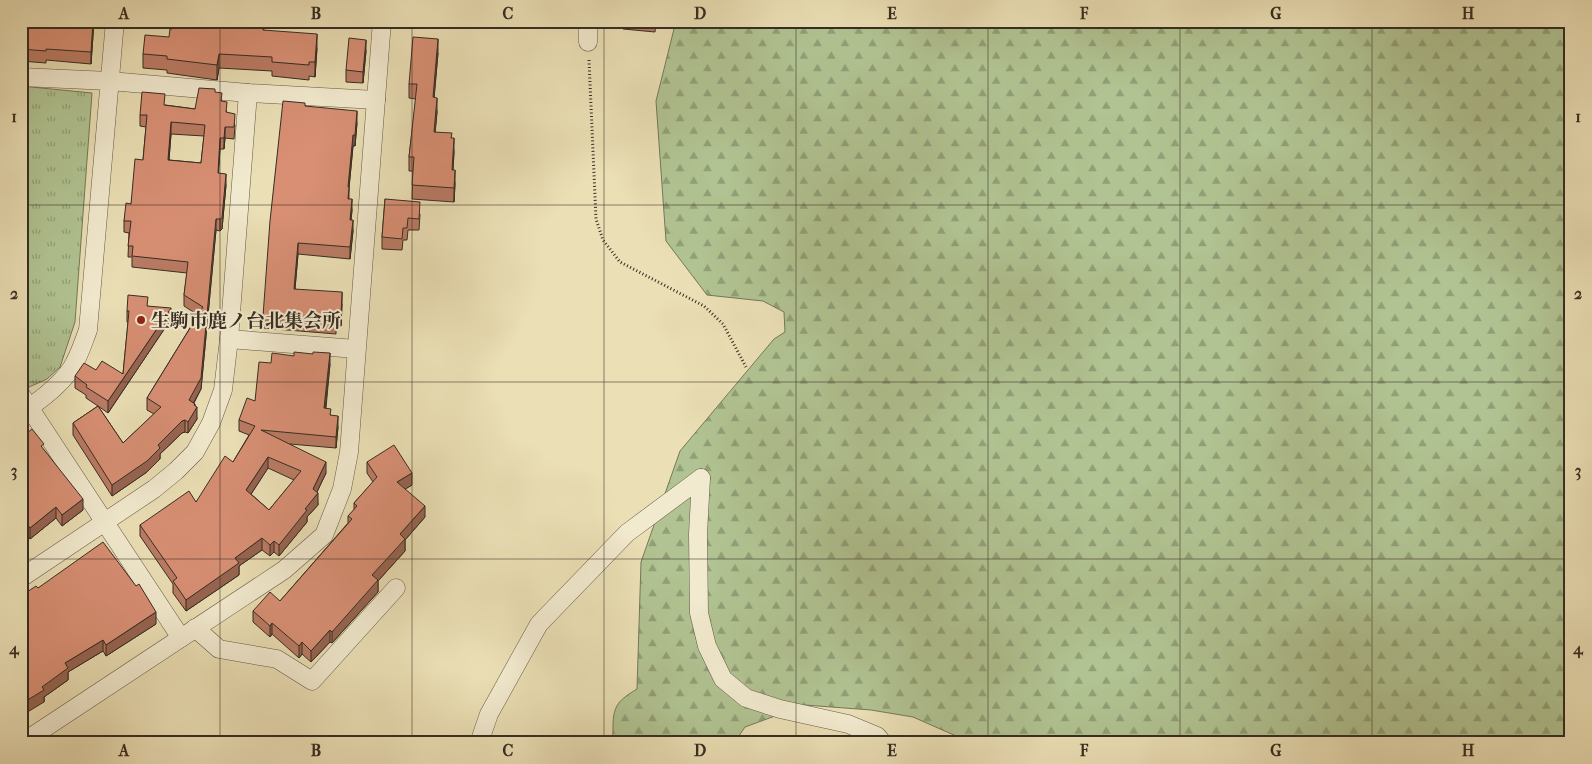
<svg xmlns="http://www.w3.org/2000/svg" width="1592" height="764" font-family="'IM FELL French Canon','Noto Serif JP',serif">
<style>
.forest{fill:url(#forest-firs);stroke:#74785a}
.park{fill:url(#park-tufts);stroke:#74785a}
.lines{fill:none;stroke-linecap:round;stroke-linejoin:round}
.minor-casing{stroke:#635a47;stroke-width:19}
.path{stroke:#362d22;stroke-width:3;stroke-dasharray:1 2.5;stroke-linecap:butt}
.minor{stroke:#f2eacf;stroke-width:18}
.wall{fill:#ba7b64;stroke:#362d22;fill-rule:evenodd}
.shaded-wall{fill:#976451;stroke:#362d22}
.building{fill:#d88f74;stroke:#362d22;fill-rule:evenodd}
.grid{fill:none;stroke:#362d22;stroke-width:1;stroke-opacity:0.55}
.poi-dot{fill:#8f2418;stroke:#f2eacf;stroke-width:2}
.labels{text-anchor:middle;stroke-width:4;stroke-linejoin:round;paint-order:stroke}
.poi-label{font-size:19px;font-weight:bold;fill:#362d22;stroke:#f2eacf;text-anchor:start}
.neatline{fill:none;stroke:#362d22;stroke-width:2}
.grid-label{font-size:16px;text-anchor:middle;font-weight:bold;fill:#362d22}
</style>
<defs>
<pattern id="forest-firs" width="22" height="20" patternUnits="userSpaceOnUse" patternTransform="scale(1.25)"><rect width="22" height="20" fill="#b1c392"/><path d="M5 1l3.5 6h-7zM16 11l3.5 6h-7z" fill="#919f77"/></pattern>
<pattern id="park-tufts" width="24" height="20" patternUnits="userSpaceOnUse" patternTransform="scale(1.25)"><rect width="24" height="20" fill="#b1c392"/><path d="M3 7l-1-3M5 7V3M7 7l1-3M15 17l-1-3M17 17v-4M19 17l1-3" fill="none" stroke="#919f77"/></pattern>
</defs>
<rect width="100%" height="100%" fill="#ebdfb5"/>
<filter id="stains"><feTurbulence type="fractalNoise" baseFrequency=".004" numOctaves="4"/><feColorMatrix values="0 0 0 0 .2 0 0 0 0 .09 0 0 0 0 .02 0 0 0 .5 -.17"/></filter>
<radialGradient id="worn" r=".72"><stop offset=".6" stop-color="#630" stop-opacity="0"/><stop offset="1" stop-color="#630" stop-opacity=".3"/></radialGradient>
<path class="forest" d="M 676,21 L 1571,21 L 1571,743 L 972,743 L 913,717 L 871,710 L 805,705 L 745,727 L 734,743 L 610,743 C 613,738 613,733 613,727 C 613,705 619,700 637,689 L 641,562 L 680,451 L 774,339 L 785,332 L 784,312 L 763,301 L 707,295 L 666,241 L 656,101 Z"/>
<path class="park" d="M 21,86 L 92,93 L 75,322 L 60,367 L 47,379 L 27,388 L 21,381 Z"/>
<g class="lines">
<defs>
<g id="minor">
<path d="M 588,42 L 588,21"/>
<path d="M 21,77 L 110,81 L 248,93 L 376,100"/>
<path d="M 229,339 L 356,349"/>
<path d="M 21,395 L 181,638"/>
<path d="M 21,413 C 38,402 59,386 71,369 C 79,357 83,343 88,330 L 115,21"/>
<path d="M 701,478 L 698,534 L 699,613 L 707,646 L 723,679 L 746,698 L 780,709 L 848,724 L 877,736 L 883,743"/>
<path d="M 21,578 L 154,489 L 176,471 L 195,452 L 211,423 L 223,390 L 229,339 L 248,93"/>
<path d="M 195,628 L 219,649 L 277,659 L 312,681 L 396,588"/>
<path d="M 22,743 L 284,570 L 324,535 L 342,489 L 349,452 L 382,21"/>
<path d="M 479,743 L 489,714 L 539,624 L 627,533 L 701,478"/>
</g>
</defs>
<use href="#minor" class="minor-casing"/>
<path class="path" d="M 589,60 L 596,219 L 603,240 L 620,262 L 704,306 L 723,324 L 746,367"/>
<use href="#minor" class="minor"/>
</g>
<g class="wall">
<path d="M 21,21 L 94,21 L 91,64 L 46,60 L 46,63 L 21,61 Z"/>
<path d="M 623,21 L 656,21 L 655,32 L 623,29 Z"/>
<path d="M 257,23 L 264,30 L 317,48 L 315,77 L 309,76 L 309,80 L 272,76 L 272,71 L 219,68 L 217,80 L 167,73 L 167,70 L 143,68 L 143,54 L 169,37 Z"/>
<path d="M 366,51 L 363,83 L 346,82 L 346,70 Z"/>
<path d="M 438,53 L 434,97 L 437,112 L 435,132 L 452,138 L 454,152 L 453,170 L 455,184 L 454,202 L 412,199 L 413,171 L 409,171 L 409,157 L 416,99 L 409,98 L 409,84 Z"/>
<path d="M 215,92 L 222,101 L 227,113 L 235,125 L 234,139 L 225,138 L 224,149 L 220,149 L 218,173 L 226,185 L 222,229 L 220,231 L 216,230 L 201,389 L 194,403 L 197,419 L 188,433 L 185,432 L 182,433 L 160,454 L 160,459 L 147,472 L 112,496 L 73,435 L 73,423 L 98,406 L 86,398 L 86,395 L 75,388 L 75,376 L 96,370 L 123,374 L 128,323 L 127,322 L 127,311 L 148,306 L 171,319 L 108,413 L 98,406 L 123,443 L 154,414 L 147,410 L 147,398 L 198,315 L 184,306 L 184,295 L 187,273 L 132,267 L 132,257 L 128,257 L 129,233 L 124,232 L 124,221 L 131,204 L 143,160 L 146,127 L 140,126 L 140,115 L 165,105 L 195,109 ZM 171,134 L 204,136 L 201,163 L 169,160 Z"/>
<path d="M 305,106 L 357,123 L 355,146 L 353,146 L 349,187 L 349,199 L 352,210 L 351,220 L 353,231 L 350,259 L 298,254 L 295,289 L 342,304 L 341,326 L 336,326 L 336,334 L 263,328 L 263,316 Z"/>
<path d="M 385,199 L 420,214 L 419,230 L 408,230 L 407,240 L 403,240 L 402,250 L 382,249 L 382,237 Z"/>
<path d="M 271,363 L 330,364 L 326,408 L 338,427 L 336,448 L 290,444 L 326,473 L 317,492 L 318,505 L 307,517 L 307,522 L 279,556 L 274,552 L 270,556 L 262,550 L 239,566 L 239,575 L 186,611 L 173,593 L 173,584 L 140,536 L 140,525 L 196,502 L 233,462 L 249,435 L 239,431 L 239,420 L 255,401 ZM 268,468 L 294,480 L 269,510 L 251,494 Z"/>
<path d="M 21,438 L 44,450 L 83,510 L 62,526 L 56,518 L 30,539 L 26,533 L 21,537 Z"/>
<path d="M 367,462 L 412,485 L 405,489 L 425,517 L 405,540 L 405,551 L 378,581 L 378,592 L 332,643 L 330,642 L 311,662 L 302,654 L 299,658 L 272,634 L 270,637 L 253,622 L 253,611 L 280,601 L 348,523 L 348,516 L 354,510 L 354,503 L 373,482 L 367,473 Z"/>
<path d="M 38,588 L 156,624 L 106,656 L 103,651 L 68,672 L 68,680 L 44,697 L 44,702 Z"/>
</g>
<g class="shaded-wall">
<path d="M 93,21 L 94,21 L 91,64 L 91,52 Z"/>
<path d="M 317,34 L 317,48 L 315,77 L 315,62 Z"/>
<path d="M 438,39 L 438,53 L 433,111 L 433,97 Z"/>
<path d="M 366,40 L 366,51 L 363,83 L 363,72 Z"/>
<path d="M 219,54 L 219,68 L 217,80 L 217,65 Z"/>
<path d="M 437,98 L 437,112 L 434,146 L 434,132 Z"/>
<path d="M 357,111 L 357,123 L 355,146 L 355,135 Z"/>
<path d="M 171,122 L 171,134 L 168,171 L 168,160 Z"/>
<path d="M 225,127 L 225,138 L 224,149 L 224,138 Z"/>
<path d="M 353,135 L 353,146 L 348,199 L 348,187 Z"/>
<path d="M 220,138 L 220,149 L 218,184 L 218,173 Z"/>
<path d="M 454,138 L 454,152 L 452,184 L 452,170 Z"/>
<path d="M 455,170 L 455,184 L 454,202 L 454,188 Z"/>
<path d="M 226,174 L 226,185 L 222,229 L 220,231 L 220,219 Z"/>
<path d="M 352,199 L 352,210 L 350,231 L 350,220 Z"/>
<path d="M 216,219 L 216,230 L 201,389 L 189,411 L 189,400 Z"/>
<path d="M 353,220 L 353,231 L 350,259 L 350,247 Z"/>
<path d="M 298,243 L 298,254 L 294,300 L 294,289 Z"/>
<path d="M 342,292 L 342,304 L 341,326 L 341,315 Z"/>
<path d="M 171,308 L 171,319 L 108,413 L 108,401 Z"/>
<path d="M 330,353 L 330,364 L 324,419 L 324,408 Z"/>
<path d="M 195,404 L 195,410 L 197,407 L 197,419 L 188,433 L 188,422 Z"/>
<path d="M 338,416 L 338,427 L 336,448 L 336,437 Z"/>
<path d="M 185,420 L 185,432 L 182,433 L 160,454 L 160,459 L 147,472 L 112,496 L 112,485 L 158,445 L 182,421 Z"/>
<path d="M 268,457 L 268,468 L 246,502 L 246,490 Z"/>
<path d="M 326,462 L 326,473 L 314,498 L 318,493 L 318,505 L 307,517 L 307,522 L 279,556 L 279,545 L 305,509 L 313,489 Z"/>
<path d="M 412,473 L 412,485 L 397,494 L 397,482 Z"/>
<path d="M 83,499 L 83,510 L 62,526 L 62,515 Z"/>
<path d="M 425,506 L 425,517 L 405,540 L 405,551 L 378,581 L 378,592 L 332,643 L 332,632 L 372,575 L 400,534 Z"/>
<path d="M 56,507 L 56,518 L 30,539 L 30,528 Z"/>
<path d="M 26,522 L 26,533 L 21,537 L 21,526 Z"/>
<path d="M 262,538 L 262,550 L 239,566 L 239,575 L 186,611 L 186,600 L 235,558 Z"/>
<path d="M 274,541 L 274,552 L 270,556 L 270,545 Z"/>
<path d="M 156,612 L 156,624 L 106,656 L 106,645 Z"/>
<path d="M 272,623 L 272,634 L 270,637 L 270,626 Z"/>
<path d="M 330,630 L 330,642 L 311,662 L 311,651 Z"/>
<path d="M 103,640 L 103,651 L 68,672 L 68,680 L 44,697 L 44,702 L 21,716 L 21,704 L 42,687 L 65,663 Z"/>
<path d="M 302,642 L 302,654 L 299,658 L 299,646 Z"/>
</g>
<g class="building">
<path d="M 21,21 L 93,21 L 91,52 L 46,49 L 46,51 L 21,49 Z"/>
<path d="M 172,21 L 257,21 L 257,23 L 264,23 L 263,30 L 317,34 L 315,62 L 309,62 L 309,65 L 272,62 L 272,57 L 219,54 L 217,65 L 167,59 L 167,56 L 143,54 L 145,35 L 169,37 L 170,29 L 172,29 Z"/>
<path d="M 639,21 L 655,21 L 655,23 Z"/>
<path d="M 413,37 L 438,39 L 433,97 L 437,98 L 434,132 L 452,133 L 451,138 L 454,138 L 452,170 L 455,170 L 454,188 L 412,185 L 414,157 L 409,157 L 417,84 L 409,84 Z"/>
<path d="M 349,38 L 366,40 L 363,72 L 346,70 Z"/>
<path d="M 199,88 L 215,89 L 215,92 L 222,93 L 221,101 L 227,102 L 226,112 L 235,114 L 234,127 L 225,127 L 224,138 L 220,138 L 218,173 L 226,174 L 222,218 L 220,219 L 216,219 L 201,378 L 189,400 L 195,404 L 194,405 L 197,407 L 188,422 L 185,420 L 182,421 L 158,445 L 160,448 L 147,461 L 112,485 L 73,423 L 98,406 L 123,443 L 161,407 L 147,398 L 203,307 L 184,295 L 188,262 L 132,256 L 133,246 L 128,246 L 131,221 L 124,221 L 126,203 L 131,204 L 135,159 L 143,160 L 147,115 L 140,115 L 142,92 L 165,94 L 164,105 L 195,109 ZM 171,122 L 205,125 L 201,163 L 168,160 Z"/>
<path d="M 283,101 L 305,103 L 305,106 L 357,111 L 355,135 L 353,135 L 348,187 L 349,187 L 348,199 L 352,199 L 350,220 L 353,220 L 350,247 L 298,243 L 294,289 L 342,292 L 341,315 L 336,315 L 336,322 L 263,316 L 270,221 Z"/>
<path d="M 385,199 L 420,202 L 419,219 L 408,218 L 407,228 L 403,228 L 402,239 L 382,237 Z"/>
<path d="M 128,295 L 148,297 L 147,306 L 171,308 L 108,401 L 86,387 L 87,385 L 75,376 L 84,363 L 96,370 L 102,361 L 123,374 L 129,311 L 127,311 Z"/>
<path d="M 294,352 L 313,354 L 313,352 L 330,353 L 324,408 L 331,409 L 330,415 L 338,416 L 336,437 L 261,430 L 326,462 L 313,489 L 318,493 L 305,509 L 307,510 L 279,545 L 274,541 L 270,545 L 262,538 L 235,558 L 239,563 L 186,600 L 173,581 L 177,578 L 140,525 L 189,491 L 196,502 L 225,456 L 233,462 L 255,426 L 239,420 L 247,398 L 255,401 L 259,362 L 271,363 L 272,353 L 294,356 ZM 268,457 L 301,471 L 269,510 L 246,490 Z"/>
<path d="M 32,429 L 44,444 L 41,446 L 83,499 L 62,515 L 56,507 L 30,528 L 26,522 L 21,526 L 21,438 Z"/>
<path d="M 394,445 L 412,473 L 397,482 L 425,506 L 400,534 L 405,539 L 372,575 L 378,580 L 332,632 L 330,630 L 311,651 L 302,642 L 299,646 L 272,623 L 270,626 L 253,611 L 270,592 L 280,601 L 352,519 L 348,516 L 357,506 L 354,503 L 377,477 L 367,462 Z"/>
<path d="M 103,542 L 136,586 L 139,584 L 156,612 L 106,645 L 103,640 L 65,663 L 68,668 L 42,687 L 44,690 L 21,704 L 21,596 L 36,586 L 38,588 Z"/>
</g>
<path class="grid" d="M 220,21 L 220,743M 412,21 L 412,743M 604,21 L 604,743M 796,21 L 796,743M 988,21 L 988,743M 1180,21 L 1180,743M 1372,21 L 1372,743M 21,205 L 1571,205M 21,382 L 1571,382M 21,559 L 1571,559"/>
<circle class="poi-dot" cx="141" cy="320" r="5"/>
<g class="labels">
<g class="poi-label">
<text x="151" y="327">生駒市鹿ノ台北集会所</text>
</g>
</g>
<rect width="1592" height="764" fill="none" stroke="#ebdfb5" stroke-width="55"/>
<rect x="28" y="28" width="1536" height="708" class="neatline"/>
<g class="grid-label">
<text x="124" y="19">A</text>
<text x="316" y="19">B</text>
<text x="508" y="19">C</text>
<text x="700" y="19">D</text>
<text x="892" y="19">E</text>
<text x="1084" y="19">F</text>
<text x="1276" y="19">G</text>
<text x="1468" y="19">H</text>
<text x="14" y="122">1</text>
<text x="1578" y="122">1</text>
<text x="14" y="299">2</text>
<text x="1578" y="299">2</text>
<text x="14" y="476">3</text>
<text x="1578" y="476">3</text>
<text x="14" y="654">4</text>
<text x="1578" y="654">4</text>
<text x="124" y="756">A</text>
<text x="316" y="756">B</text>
<text x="508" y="756">C</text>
<text x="700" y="756">D</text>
<text x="892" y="756">E</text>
<text x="1084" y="756">F</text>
<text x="1276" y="756">G</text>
<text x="1468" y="756">H</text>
</g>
<rect width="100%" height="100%" filter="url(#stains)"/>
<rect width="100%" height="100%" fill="url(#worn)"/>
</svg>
